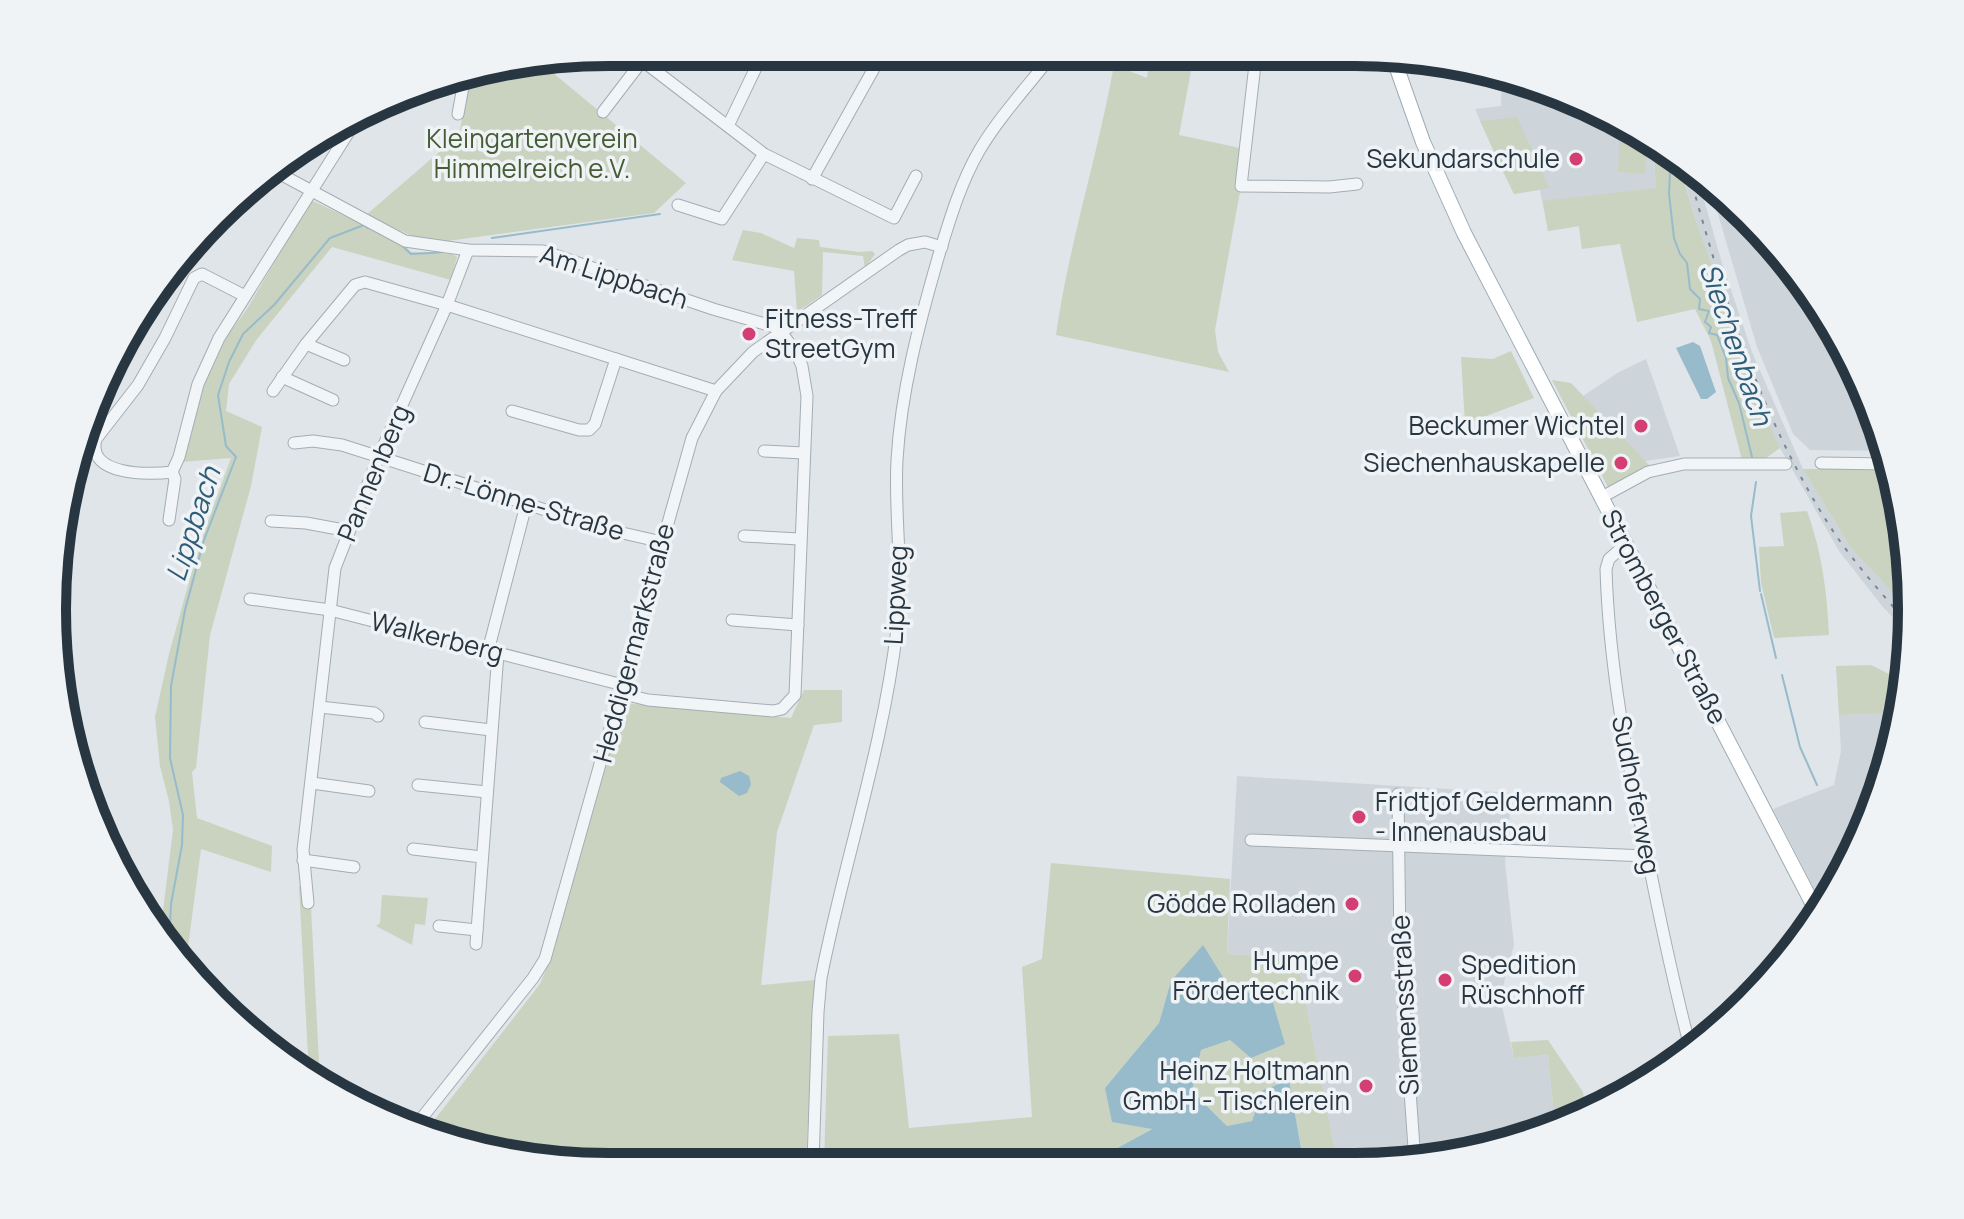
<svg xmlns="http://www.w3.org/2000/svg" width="1964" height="1219" font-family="Manrope,sans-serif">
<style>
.built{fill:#cdd5db}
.green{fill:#c9d3c0}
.water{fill:#98bbcb}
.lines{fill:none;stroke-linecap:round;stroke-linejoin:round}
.stream{stroke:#98bbcb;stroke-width:2}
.minor-casing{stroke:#a4adb3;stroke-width:13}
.major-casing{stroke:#9eacb5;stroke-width:16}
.minor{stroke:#f2f5f7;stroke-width:11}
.major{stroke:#fff;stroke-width:14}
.rail{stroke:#788893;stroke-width:2;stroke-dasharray:4 8;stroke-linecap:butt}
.poi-dot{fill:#d43e73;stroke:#eff3f6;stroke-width:3}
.labels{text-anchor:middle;stroke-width:7;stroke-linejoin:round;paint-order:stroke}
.park-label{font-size:26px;fill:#445d34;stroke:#eff3f6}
.poi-label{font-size:26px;fill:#273641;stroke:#eff3f6;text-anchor:end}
.street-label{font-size:26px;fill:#273641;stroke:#eff3f6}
.water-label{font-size:28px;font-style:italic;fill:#2f5d77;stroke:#eff3f6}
.rim{fill:none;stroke:#273641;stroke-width:10}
</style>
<rect width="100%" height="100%" fill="#dfe5e9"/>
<g class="built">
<path d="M 1502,77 L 1567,94 L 1653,144 L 1656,188 L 1582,249 L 1579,226 L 1548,231 L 1540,190 L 1514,194 L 1502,170 L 1475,109 L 1501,106 Z"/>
<path d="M 1679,158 L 1695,168 L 1722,263 L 1752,352 L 1803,469 L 1851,548 L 1910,611 L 1910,635 L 1882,606 L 1839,551 L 1780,448 L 1762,411 L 1732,334 L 1689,198 Z"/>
<path d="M 1708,180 L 1773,242 L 1837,330 L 1882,430 L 1887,451 L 1810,450 L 1793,434 L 1757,347 Z"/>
<path d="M 1646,359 L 1680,456 L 1645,461 L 1583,396 L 1619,372 Z"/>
<path d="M 1900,713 L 1893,753 L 1855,856 L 1823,906 L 1773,809 L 1834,785 L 1841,751 L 1839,715 Z"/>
<path d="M 1237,776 L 1512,793 L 1505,862 L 1514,945 L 1500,998 L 1514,1058 L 1548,1055 L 1555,1125 L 1499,1148 L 1391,1166 L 1338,1166 L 1297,958 L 1227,954 Z"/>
</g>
<g class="green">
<path d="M 1149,55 L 1194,55 L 1179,135 L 1240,148 L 1241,186 L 1215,330 L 1218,352 L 1229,372 L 1056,335 C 1069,243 1098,155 1114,65 L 1147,78 Z"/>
<path d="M 541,63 L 686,183 L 654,213 L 440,242 L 421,240 L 366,215 L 459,135 L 470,75 Z"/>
<path d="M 1517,117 L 1549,188 L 1514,194 L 1480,121 Z"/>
<path d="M 1620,125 L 1646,140 L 1645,174 L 1618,172 Z"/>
<path d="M 1653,144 L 1679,158 C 1687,199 1702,237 1715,276 C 1734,335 1753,392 1780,448 L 1759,463 L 1742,460 L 1711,341 L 1695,309 L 1637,322 L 1620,244 L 1582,249 L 1579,226 L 1548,231 L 1543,201 L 1656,188 Z"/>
<path d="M 311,200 L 403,244 L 411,252 L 452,254 L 457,257 L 451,280 L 332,247 L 257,339 L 229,384 L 226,411 L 262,427 L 251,486 L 210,635 L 196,768 L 192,772 L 197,818 L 272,846 L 271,872 L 201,849 L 186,962 L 160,935 L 173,830 L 169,801 L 160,766 L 155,717 L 169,654 L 199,546 L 231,458 L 181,462 L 204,386 L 227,336 L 247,309 Z"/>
<path d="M 743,230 L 761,233 L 794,248 L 797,238 L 819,240 L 820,247 L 859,252 L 872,251 L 875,254 L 865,268 L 863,256 L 823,252 L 822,295 L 797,312 L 794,271 L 732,260 Z"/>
<path d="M 1511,351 L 1534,398 L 1465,424 L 1461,357 L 1493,359 Z"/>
<path d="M 1552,380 L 1571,383 L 1653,469 L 1608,487 Z"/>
<path d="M 1803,469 L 1890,469 L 1896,526 L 1905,526 L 1907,536 L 1910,611 L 1851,548 Z"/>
<path d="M 1807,511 C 1822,552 1827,592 1829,635 L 1774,638 L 1761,583 L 1759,547 L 1784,546 L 1780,513 Z"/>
<path d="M 1871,665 L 1905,682 L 1900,713 L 1839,715 L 1836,666 Z"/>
<path d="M 804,690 L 842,690 L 842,722 L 814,725 L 777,832 L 761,985 L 815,980 L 806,1163 L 537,1162 L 425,1132 L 540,984 L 552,955 L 624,703 L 791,718 Z"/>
<path d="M 1051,863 L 1230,879 L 1227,954 L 1297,958 L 1338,1166 L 1304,1165 L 1289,1080 L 1263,1090 L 1252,1121 L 1227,1126 L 1192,1090 L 1201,1050 L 1230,1040 L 1231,990 L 1171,981 L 1159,1023 L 1105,1088 L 1153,1128 L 1110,1152 L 1106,1165 L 824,1163 L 828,1036 L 899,1034 L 909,1128 L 1032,1117 L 1022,967 L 1042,959 Z"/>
<path d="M 299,886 L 309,892 L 311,908 L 320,1081 L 309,1074 Z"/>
<path d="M 382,895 L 428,898 L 425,925 L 415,924 L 412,945 L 376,926 L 380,923 Z"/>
<path d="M 1548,1040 L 1583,1092 L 1586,1112 L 1555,1125 L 1548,1055 L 1514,1058 L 1511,1042 Z"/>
</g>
<g class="water">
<path d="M 1693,342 L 1700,346 L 1716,392 L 1707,399 L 1701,399 L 1676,348 Z"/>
<path d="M 740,771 L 749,776 L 751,784 L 747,793 L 739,796 L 720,782 L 721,778 Z"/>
<path d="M 1203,945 L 1231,990 L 1271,996 L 1285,1044 L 1251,1058 L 1230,1040 L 1201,1050 L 1192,1091 L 1227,1126 L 1252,1121 L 1263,1090 L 1289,1080 L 1304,1165 L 1106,1165 L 1110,1152 L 1152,1129 L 1112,1122 L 1105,1088 L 1159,1023 L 1171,981 Z"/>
</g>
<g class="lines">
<g class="stream">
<path d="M 1664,150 L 1670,172 L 1669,194 L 1674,238 L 1680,254 L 1687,263 L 1690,289 L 1700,299 L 1699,309 L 1709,311 L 1705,322 L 1711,327 L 1709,333 L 1717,335 L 1726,358 L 1728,378 L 1739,403 L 1752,457"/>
<path d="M 492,238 L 660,214"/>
<path d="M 399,243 L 411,254 L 448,252"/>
<path d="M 1756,482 L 1751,516 L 1760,591"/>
<path d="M 1761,594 L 1776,658"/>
<path d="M 1782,675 L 1800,747 L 1817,785"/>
<path d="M 169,944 L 171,904 L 182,845 L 183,815 L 170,758 L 171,686 L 185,610 L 204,540 L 236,457 L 226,446 L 218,395 L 229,362 L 243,334 L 274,305 L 330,238 L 364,225 L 368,228"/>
</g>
<defs>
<g id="minor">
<path d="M 631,52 L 764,154 L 894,218 L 916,176"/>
<path d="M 1256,56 L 1241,186 L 1329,187 L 1357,184"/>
<path d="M 603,112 L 642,61"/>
<path d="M 458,114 L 465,76"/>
<path d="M 728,126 L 763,53"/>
<path d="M 269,168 L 405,241 L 468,250 L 543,251 L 713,309 L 772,326 L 781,332 L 796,352 L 802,366 L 807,396 L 795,695 L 782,709 L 773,711 L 648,700 L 620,693"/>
<path d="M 812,179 L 882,54"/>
<path d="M 678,205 L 722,219 L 764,154"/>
<path d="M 245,296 L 202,274 L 194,278 L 165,338 L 138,385 L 96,439 C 86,476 150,475 172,472 L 179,457 L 198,384 L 219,338 L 355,122"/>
<path d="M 306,344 L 344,360"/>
<path d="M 282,377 L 333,400"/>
<path d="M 273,391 L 306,344 L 355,285 L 365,282 L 447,305 L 716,391"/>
<path d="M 512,411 L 579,430 L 589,430 L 595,424 L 616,359"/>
<path d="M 294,443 L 313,441 L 342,445 L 605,529 L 662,542"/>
<path d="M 764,451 L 804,453"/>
<path d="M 1821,463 L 1890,464"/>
<path d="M 1602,497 L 1648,472 L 1684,464 L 1786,464"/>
<path d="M 169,520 L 175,479 L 172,472"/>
<path d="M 271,521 L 306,523 L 349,531"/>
<path d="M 744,536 L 800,539"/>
<path d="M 1626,544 L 1609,559 L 1606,569 C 1609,666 1627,760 1647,854 C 1660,920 1674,985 1691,1051"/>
<path d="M 250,599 L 330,610 L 623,685"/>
<path d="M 732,620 L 798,625"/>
<path d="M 488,651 L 526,505"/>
<path d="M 320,707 L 374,713 L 378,716"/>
<path d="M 425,722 L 491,730"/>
<path d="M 312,783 L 369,791"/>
<path d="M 418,785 L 487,792"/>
<path d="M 1398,794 L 1400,948 L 1415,1162"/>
<path d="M 1251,840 L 1647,856"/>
<path d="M 413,849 L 482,857"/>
<path d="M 303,860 L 354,867"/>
<path d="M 308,903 L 303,850 L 335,568 L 379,456 L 447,305 L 468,250"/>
<path d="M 439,926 L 477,930"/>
<path d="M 476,944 L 498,653"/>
<path d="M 413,1129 L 533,978 L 545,959 L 692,438 L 716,391 L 753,352 L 899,250 L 908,245 L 925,242 L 942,247"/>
<path d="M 813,1163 L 818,1012 L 821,978 C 844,862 883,748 897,629 C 904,573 894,516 897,460 C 901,391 919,324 938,258 C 949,222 960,184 979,151 C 999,117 1028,86 1052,55"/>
</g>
<path id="major" d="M 1393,57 L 1423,142 L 1464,233 L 1818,914"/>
</defs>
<use href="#minor" class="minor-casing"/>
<use href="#major" class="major-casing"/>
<use href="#minor" class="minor"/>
<use href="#major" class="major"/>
<path class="rail" d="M 1686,162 C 1721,290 1760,419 1833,531 C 1855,564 1884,596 1910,626"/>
</g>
<g class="poi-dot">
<circle cx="1576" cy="159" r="8"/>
<circle cx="749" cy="334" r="8"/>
<circle cx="1641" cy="426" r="8"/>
<circle cx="1621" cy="463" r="8"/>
<circle cx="1359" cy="817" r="8"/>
<circle cx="1352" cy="904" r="8"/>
<circle cx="1355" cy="976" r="8"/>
<circle cx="1445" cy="980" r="8"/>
<circle cx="1366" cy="1086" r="8"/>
</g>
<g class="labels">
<g class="park-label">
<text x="532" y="148">Kleingartenverein<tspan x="532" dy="30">Himmelreich e.V.</tspan></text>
</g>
<g class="poi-label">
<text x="1560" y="168">Sekundarschule</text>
<text x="765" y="328" text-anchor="start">Fitness-Treff<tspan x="765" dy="30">StreetGym</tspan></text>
<text x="1625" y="435">Beckumer Wichtel</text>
<text x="1605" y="472">Siechenhauskapelle</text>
<text x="1375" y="811" text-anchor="start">Fridtjof Geldermann<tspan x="1375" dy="30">- Innenausbau</tspan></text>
<text x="1336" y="913">Gödde Rolladen</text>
<text x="1339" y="970">Humpe<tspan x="1339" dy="30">Fördertechnik</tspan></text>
<text x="1461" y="974" text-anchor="start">Spedition<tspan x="1461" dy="30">Rüschhoff</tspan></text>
<text x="1350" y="1080">Heinz Holtmann<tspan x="1350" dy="30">GmbH - Tischlerein</tspan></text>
</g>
<g class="street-label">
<text transform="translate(614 277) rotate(18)" y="9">Am Lippbach</text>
<text transform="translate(374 473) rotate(-67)" y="9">Pannenberg</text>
<text transform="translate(524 502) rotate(17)" y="9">Dr.-Lönne-Straße</text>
<text transform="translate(896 595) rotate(-87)" y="9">Lippweg</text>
<text transform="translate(1664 617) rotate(62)" y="9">Stromberger Straße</text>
<text transform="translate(437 637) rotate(14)" y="9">Walkerberg</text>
<text transform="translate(634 643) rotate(-75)" y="9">Heddigermarkstraße</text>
<text transform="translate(1636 795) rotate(79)" y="9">Sudhoferweg</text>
<text transform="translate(1405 1005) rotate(-93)" y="9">Siemensstraße</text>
</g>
<g class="water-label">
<text transform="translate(1736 344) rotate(71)" y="10">Siechenbach</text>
<text transform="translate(193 524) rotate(-72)" y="10">Lippbach</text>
</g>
</g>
<path d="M0 0H1964V1219H0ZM609 66H1355A543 543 0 0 1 1898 609V610A543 543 0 0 1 1355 1153H609A543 543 0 0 1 66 610V609A543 543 0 0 1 609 66Z" fill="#eff3f6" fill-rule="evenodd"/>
<path class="rim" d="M609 66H1355A543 543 0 0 1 1898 609V610A543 543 0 0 1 1355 1153H609A543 543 0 0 1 66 610V609A543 543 0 0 1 609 66Z"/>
</svg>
